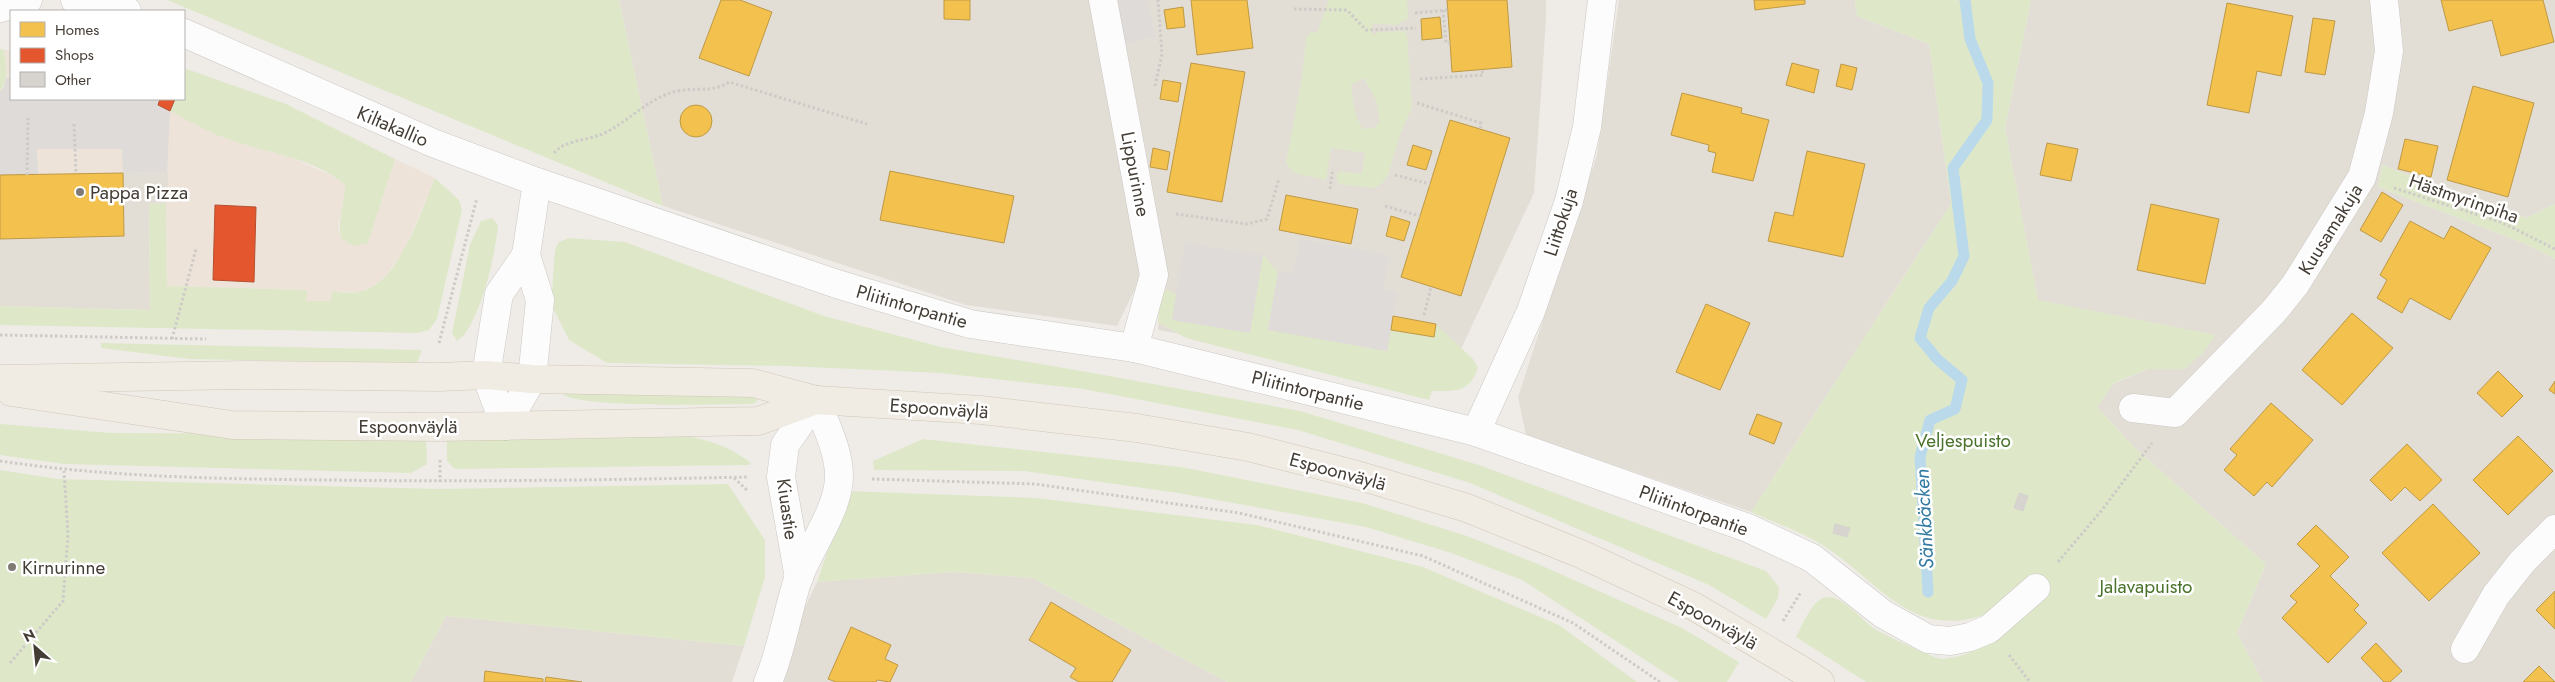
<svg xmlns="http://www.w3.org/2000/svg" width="2555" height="682" font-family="Jost,sans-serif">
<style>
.residential{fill:#e3ded5}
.commercial{fill:#eee3d8}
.green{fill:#dee8c9;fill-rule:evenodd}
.parking{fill:#dedbd8}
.homes{fill:#f2c14e;stroke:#be9946}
.shops{fill:#e4572e;stroke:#b44f30}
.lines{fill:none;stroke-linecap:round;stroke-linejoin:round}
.stream{stroke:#badaeb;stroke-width:11}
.building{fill:#d7d3cf;stroke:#d7d3ce}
.street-casing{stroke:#cbc8c4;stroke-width:29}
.primary-casing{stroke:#d0c7b6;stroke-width:29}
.path{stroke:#cdcac7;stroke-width:3;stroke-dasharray:2.5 2.5;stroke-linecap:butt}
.street{stroke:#fdfcfc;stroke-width:28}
.primary{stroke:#f0ebe3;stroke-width:28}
.primary-bridge-casing{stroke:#d0c7b6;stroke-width:29;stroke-linecap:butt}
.primary-bridge{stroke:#f0ebe3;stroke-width:28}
.poi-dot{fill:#807a74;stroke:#fff;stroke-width:2}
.labels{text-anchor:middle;stroke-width:5;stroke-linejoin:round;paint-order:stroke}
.street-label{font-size:19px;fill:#443d35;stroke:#fff}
.poi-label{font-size:19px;fill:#443d35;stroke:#fff;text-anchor:start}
.park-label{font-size:19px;fill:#4a722b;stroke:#fff}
.water-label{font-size:20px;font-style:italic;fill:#327aa2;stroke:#fff}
</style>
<rect width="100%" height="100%" fill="#efece8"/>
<g class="residential">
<path d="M 619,0 L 1094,0 L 1142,275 L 1117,326 L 966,305 L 663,206 Z"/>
<path d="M 1115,0 L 1546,0 L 1546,21 L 1534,193 L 1447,379 L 1158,330 L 1163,265 Z"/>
<path d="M 1619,0 L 1855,0 L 1857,16 L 1929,44 L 1951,204 L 1751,512 L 1526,435 L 1518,397 L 1597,155 Z"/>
<path d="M 2031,0 L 2555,0 L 2555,204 L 2526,218 L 2382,165 L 2378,187 L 2526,244 L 2555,259 L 2555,682 L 2263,682 L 2237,633 L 2266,564 L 2134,447 L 2097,407 L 2113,384 L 2148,369 L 2184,369 L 2215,335 L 2038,301 L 2005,128 Z"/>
<path d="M 167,172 L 169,175 L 166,203 L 149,204 L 150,310 L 0,306 L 0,175 Z"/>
<path d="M 954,572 L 1033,578 L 1227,682 L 769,682 L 817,582 Z"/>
<path d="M 446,616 L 744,646 L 732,682 L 411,682 Z"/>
</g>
<path class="commercial" d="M 4,50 L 11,50 L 11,99 L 175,99 L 170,111 L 225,138 L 293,158 L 337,178 L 345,185 L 345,203 L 338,223 L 341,238 L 368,243 L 395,159 L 435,178 L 404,251 L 384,278 L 372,287 L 359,293 L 333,291 L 332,302 L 305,301 L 306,290 L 167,286 L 166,203 L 169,175 L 167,172 L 123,173 L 124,236 L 0,239 L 0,91 L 4,87 L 7,73 Z"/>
<g class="green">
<path d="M 167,0 L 619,0 L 663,206 Z"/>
<path d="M 1329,0 L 1407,0 L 1408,19 L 1395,25 L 1372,23 L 1373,35 L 1379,32 L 1404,31 L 1407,34 L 1412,107 L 1400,135 L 1388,175 L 1382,183 L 1374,188 L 1339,184 L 1336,176 L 1339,171 L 1362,174 L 1365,153 L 1331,148 L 1326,180 L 1294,173 L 1286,163 L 1302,77 L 1306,38 L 1310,32 L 1317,33 ZM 1364,78 L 1376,100 L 1380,122 L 1374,128 L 1363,129 C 1354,116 1353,101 1351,85 Z"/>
<path d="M 1855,0 L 2031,0 L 2005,128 L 2038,300 L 2216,335 L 2203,353 L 2184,369 L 2148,369 L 2114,383 L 2097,407 L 2134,447 L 2266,564 L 2237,633 L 2263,682 L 1866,682 L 1796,637 C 1802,626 1810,605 1821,599 C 1838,589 1862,621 1875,629 C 1883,634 1935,659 1942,659 C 1968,657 1983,646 2003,631 L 1990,613 C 1912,642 1882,584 1824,546 C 1802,532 1775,523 1751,512 L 1951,204 L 1929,44 L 1857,16 Z"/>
<path d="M 0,49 L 4,50 C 6,64 10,81 0,91 Z"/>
<path d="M 184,68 L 286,104 L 395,159 L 368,243 L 353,246 L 341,238 C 337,217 345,206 345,185 C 312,156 264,153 225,138 C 206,131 188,120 170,111 L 175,99 L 184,99 Z"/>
<path d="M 2382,165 L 2526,218 L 2555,204 L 2555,259 L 2526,244 L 2378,187 Z"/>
<path d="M 435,178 L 459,200 L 462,210 L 437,319 L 429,330 L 418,333 L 0,325 L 0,306 L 150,310 L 149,204 L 166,203 L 167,286 L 307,290 L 306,301 L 331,301 L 332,291 C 341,292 351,294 359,292 C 399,285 421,210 435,178 Z"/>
<path d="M 492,218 L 498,225 C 496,252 480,326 457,341 L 452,333 L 470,245 L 481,221 Z"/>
<path d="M 569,238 L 625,242 L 824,316 L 941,347 L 1093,373 L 1300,411 L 1479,465 L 1766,571 L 1779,587 L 1778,598 L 1766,619 L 1709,585 L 1470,483 L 1298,430 L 1083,389 L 940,373 L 786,366 L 607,363 L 569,340 L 551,304 L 555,250 L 559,242 Z"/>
<path d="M 1263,255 L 1278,272 L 1268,330 L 1387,351 L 1391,330 L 1434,337 L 1436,324 L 1473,359 L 1478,368 C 1469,393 1456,391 1432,391 L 1429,400 L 1186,338 L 1158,322 L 1161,293 L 1167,290 L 1176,295 L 1172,319 L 1250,333 Z"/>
<path d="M 101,343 L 422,350 L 417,363 L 189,359 L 101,348 Z"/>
<path d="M 562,393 L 756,397 L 757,402 L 753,404 C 726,404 572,409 562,393 Z"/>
<path d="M 0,424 L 112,433 L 426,434 L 427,464 L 411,473 L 64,464 L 0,455 Z"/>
<path d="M 672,434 C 703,438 726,444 751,463 L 749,465 L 455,469 L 447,461 L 447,440 Z"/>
<path d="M 923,439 L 1181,467 L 1362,503 L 1467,536 L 1538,564 L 1682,628 L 1739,662 L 1727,682 L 1679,682 L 1522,580 L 1451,553 L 1366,527 L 1178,493 L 1024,471 L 874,470 L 873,461 Z"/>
<path d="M 0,470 L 58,479 L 439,489 L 728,484 L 765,540 L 765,577 L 744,646 L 446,616 L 411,682 L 0,682 Z"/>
<path d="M 848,491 L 1037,498 L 1257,525 L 1423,567 L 1559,625 L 1637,682 L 1227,682 L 1033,578 L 954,572 L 817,582 Z"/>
</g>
<g class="parking">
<path d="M 1115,0 L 1147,0 L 1155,37 L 1124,43 Z"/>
<path d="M 6,78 L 11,78 L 11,99 L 160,99 L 158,106 L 170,111 L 167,172 L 123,173 L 122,149 L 37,149 L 38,175 L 0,175 L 0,91 L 4,87 Z"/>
<path d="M 1300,239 L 1389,255 L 1383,289 L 1397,292 L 1387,351 L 1268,330 L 1278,272 L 1293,274 Z"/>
<path d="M 1185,243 L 1263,255 L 1250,333 L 1172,320 Z"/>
</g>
<g class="homes">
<path d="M 721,0 L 740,0 L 772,12 L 749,76 L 699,58 Z"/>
<path d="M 944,0 L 970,0 L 970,20 L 944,19 Z"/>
<path d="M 1247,0 L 1253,48 L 1197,55 L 1191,0 Z"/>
<path d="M 1447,0 L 1507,0 L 1512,67 L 1452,72 Z"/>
<path d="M 1754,0 L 1805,0 L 1805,4 L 1755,10 Z"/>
<path d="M 2441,0 L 2543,0 L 2554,42 L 2501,56 L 2492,20 L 2449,31 Z"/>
<path d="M 2227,3 L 2293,16 L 2281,76 L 2257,71 L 2249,113 L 2207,105 Z"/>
<path d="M 1183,7 L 1185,27 L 1167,29 L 1164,10 Z"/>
<path d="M 1440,17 L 1442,38 L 1422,40 L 1421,19 Z"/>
<path d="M 2313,18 L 2335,21 L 2325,75 L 2305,72 Z"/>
<path d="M 1191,63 L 1245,72 L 1222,202 L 1167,192 Z"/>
<path d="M 1792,63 L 1819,70 L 1814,93 L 1786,85 Z"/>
<path d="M 1841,64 L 1857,68 L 1852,90 L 1836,86 Z"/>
<path d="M 1163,80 L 1181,83 L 1178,102 L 1160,99 Z"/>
<path d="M 2473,86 L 2534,103 L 2508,197 L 2447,180 Z"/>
<path d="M 1682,93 L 1742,108 L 1741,113 L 1769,120 L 1753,181 L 1712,172 L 1716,153 L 1708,151 L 1709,145 L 1671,135 Z"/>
<circle cx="696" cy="121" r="16"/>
<path d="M 1450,120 L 1510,138 L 1461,296 L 1401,277 Z"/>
<path d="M 2405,139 L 2438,146 L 2431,177 L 2398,169 Z"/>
<path d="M 2047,143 L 2078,149 L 2071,181 L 2040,175 Z"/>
<path d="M 1413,145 L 1432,151 L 1426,170 L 1407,165 Z"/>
<path d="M 1153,148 L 1170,152 L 1167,170 L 1150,167 Z"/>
<path d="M 1807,151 L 1865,164 L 1843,257 L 1768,241 L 1775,212 L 1793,216 Z"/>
<path d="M 890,171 L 1014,196 L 1004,243 L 880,220 Z"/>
<path d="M 123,173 L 124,236 L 0,239 L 0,175 Z"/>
<path d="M 2382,192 L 2403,205 L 2381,242 L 2360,230 Z"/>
<path d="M 1286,195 L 1358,209 L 1351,244 L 1279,230 Z"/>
<path d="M 2151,204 L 2219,219 L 2205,284 L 2137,270 Z"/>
<path d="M 1391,216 L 1410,222 L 1404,241 L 1386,236 Z"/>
<path d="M 2410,221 L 2444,239 L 2451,226 L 2491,248 L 2450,320 L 2410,298 L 2402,313 L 2377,298 L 2387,280 L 2380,275 Z"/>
<path d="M 1706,304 L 1750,323 L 1720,390 L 1676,372 Z"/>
<path d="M 2352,313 L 2393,348 L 2342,405 L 2302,370 Z"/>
<path d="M 1393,316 L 1436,324 L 1434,337 L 1391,330 Z"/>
<path d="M 2498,371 L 2523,396 L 2502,417 L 2477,393 Z"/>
<path d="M 2555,381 L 2555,394 L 2549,390 Z"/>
<path d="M 2271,403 L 2313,440 L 2272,487 L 2267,482 L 2254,496 L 2224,470 L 2237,455 L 2230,449 Z"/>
<path d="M 1757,414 L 1782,423 L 1774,444 L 1749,434 Z"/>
<path d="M 2518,436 L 2553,471 L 2508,515 L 2473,480 Z"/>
<path d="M 2407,444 L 2442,480 L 2420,501 L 2405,487 L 2391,501 L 2370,480 Z"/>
<path d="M 2433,504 L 2480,553 L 2429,601 L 2382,553 Z"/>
<path d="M 2316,525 L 2349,557 L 2330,576 L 2359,605 L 2354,610 L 2367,623 L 2328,663 L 2282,618 L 2297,602 L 2290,596 L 2320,566 L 2297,544 Z"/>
<path d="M 2555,591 L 2555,629 L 2536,610 Z"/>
<path d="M 1051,602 L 1131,650 L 1112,682 L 1079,682 L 1070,677 L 1076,668 L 1029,640 Z"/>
<path d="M 851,627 L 891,645 L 885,659 L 898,665 L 890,682 L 877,680 L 876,682 L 836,682 L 828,679 Z"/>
<path d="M 2376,643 L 2402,671 L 2390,682 L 2384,682 L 2361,658 Z"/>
<path d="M 2539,666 L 2555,682 L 2523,682 Z"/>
<path d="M 485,671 L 543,679 L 543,682 L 484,682 Z"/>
<path d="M 546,677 L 582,682 L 545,682 Z"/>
</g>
<g class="shops">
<path d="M 160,99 L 175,99 L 170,111 L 158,105 Z"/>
<path d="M 215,205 L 256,207 L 254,282 L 213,280 Z"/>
</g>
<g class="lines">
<path class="stream" d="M 1928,592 L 1920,457 L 1930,420 L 1955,409 L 1962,380 L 1937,359 L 1920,338 L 1929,308 L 1952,281 L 1964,256 L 1953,168 L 1987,120 L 1988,83 L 1970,39 L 1965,0"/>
</g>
<g class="building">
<path d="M 2019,493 L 2028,496 L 2023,511 L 2014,508 Z"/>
<path d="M 1835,524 L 1850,528 L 1847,537 L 1833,533 Z"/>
</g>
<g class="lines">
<defs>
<g id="street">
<path d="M 75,0 L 127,11"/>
<path d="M 1103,0 L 1154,275 L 1134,348"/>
<path d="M 0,8 L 28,0"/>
<path d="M 184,33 L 433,143 L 537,182 L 526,255 L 540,300 L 532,379 L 505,426"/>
<path d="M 537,182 L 837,284 L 970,324 L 1134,348 L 1476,432 L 1748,528 L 1812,558 L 1883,614 L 1928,639 L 1950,641 L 1970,637 L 1989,629 L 2036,588"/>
<path d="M 2133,408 L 2175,413 L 2274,311 L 2295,285 L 2362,177 L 2379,113 L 2389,51 L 2384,0"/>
<path d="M 505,426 L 486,375 L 499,294 L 526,255"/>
<path d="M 1476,432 L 1531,311 L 1569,201 L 1587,127 L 1602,0"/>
<path d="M 799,578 L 781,477 L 785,445 L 816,400"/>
<path d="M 2465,649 L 2496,595 L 2522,562 L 2555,529"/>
<path d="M 768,682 C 782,649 787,613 798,579 C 809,548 839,510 839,476 C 839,450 825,424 816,400"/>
</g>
<g id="primary">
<path d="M 0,379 L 247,375 L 439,377 L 486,375 L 532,379 L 753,383 L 816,400 L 981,410 L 1137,428 L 1248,447 L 1350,473 L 1467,508 L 1581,554 L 1695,607"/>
<path d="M 11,392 L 232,425 L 439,427 L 758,421 L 816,400"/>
<path d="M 1798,668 L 1820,682"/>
</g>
</defs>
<use href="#street" class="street-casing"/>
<use href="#primary" class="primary-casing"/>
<g class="path">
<path d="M 1294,9 L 1347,10 L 1366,30 L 1416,28"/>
<path d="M 1443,10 L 1446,43 L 1450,43"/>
<path d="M 1415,13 L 1448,10"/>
<path d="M 1420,79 L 1483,75 L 1482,70"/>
<path d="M 1155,86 L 1162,54 L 1158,0"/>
<path d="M 1417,103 L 1481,123 L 1480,129"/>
<path d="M 74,124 L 76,174"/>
<path d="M 554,153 C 563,141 586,140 600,135 C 627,124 647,98 677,91 C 696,87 713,93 729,82 L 867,124"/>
<path d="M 27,175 L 28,118"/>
<path d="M 1395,175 L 1430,184"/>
<path d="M 2394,188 L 2503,223 L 2555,249"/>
<path d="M 1330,189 L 1333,169"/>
<path d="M 1385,206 L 1420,216"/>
<path d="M 1176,214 L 1247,224 L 1267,219 L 1279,179"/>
<path d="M 1424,315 L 1431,287"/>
<path d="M 0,335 L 206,339"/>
<path d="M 172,339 L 196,249"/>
<path d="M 439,343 L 477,198"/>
<path d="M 440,460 L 440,482"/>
<path d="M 0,461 C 108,477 219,479 328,480 C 468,482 608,480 748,477"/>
<path d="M 734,478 L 748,491"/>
<path d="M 872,479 L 1035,484 L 1239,513 L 1423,556 L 1573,623 L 1660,682"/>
<path d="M 2058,562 L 2102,510 L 2152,443"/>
<path d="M 1783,621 L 1801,592"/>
<path d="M 2009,655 L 2030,682"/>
<path d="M 10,663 L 63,601 L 68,535 L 64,471"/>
</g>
<use href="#street" class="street"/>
<use href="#primary" class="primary"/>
<defs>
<path id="primary-bridge" d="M 1695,607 L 1798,668"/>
</defs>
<use href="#primary-bridge" class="primary-bridge-casing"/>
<use href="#primary-bridge" class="primary-bridge"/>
</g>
<g class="poi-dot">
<circle cx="80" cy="192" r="5"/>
<circle cx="12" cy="567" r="5"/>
</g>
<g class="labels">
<g class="street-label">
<text transform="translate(393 126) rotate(23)" y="7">Kiltakallio</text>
<text transform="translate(1136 174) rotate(79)" y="7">Lippurinne</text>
<text transform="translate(2464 198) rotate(19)" y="7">Hästmyrinpiha</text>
<text transform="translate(1560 222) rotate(-72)" y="7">Liittokuja</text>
<text transform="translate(2330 229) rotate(-58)" y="7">Kuusamakuja</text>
<text transform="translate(912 306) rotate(16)" y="7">Pliitintorpantie</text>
<text transform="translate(1308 390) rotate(14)" y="7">Pliitintorpantie</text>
<text transform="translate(939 408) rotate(4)" y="7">Espoonväylä</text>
<text x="408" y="433">Espoonväylä</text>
<text transform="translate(1338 471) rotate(15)" y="7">Espoonväylä</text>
<text transform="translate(788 509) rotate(82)" y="7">Kiuastie</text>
<text transform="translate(1694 510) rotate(20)" y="7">Pliitintorpantie</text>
<text transform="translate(1713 620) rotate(29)" y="7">Espoonväylä</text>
</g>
<g class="poi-label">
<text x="90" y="199">Pappa Pizza</text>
<text x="22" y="574">Kirnurinne</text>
</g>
<g class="park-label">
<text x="1963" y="447">Veljespuisto</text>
<text x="2146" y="593">Jalavapuisto</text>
</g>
<g class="water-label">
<text transform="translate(1924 519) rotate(-93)" y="7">Sänkbäcken</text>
</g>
</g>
<rect x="10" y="10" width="175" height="90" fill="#ffffff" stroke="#b4b1ae"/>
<rect x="20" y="22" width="25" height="15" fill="#f2c14e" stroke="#b4b1ae"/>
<text x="55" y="35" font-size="15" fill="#443d35">Homes</text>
<rect x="20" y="48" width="25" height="15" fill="#e4572e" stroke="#b4b1ae"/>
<text x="55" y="60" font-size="15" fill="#443d35">Shops</text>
<rect x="20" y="72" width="25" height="15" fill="#d7d3cf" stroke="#b4b1ae"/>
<text x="55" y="85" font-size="15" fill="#443d35">Other</text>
<g transform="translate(35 647) rotate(333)" stroke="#ffffff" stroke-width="4" paint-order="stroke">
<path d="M0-4L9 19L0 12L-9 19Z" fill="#443d35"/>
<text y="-8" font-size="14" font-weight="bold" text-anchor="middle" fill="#443d35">N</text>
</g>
</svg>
